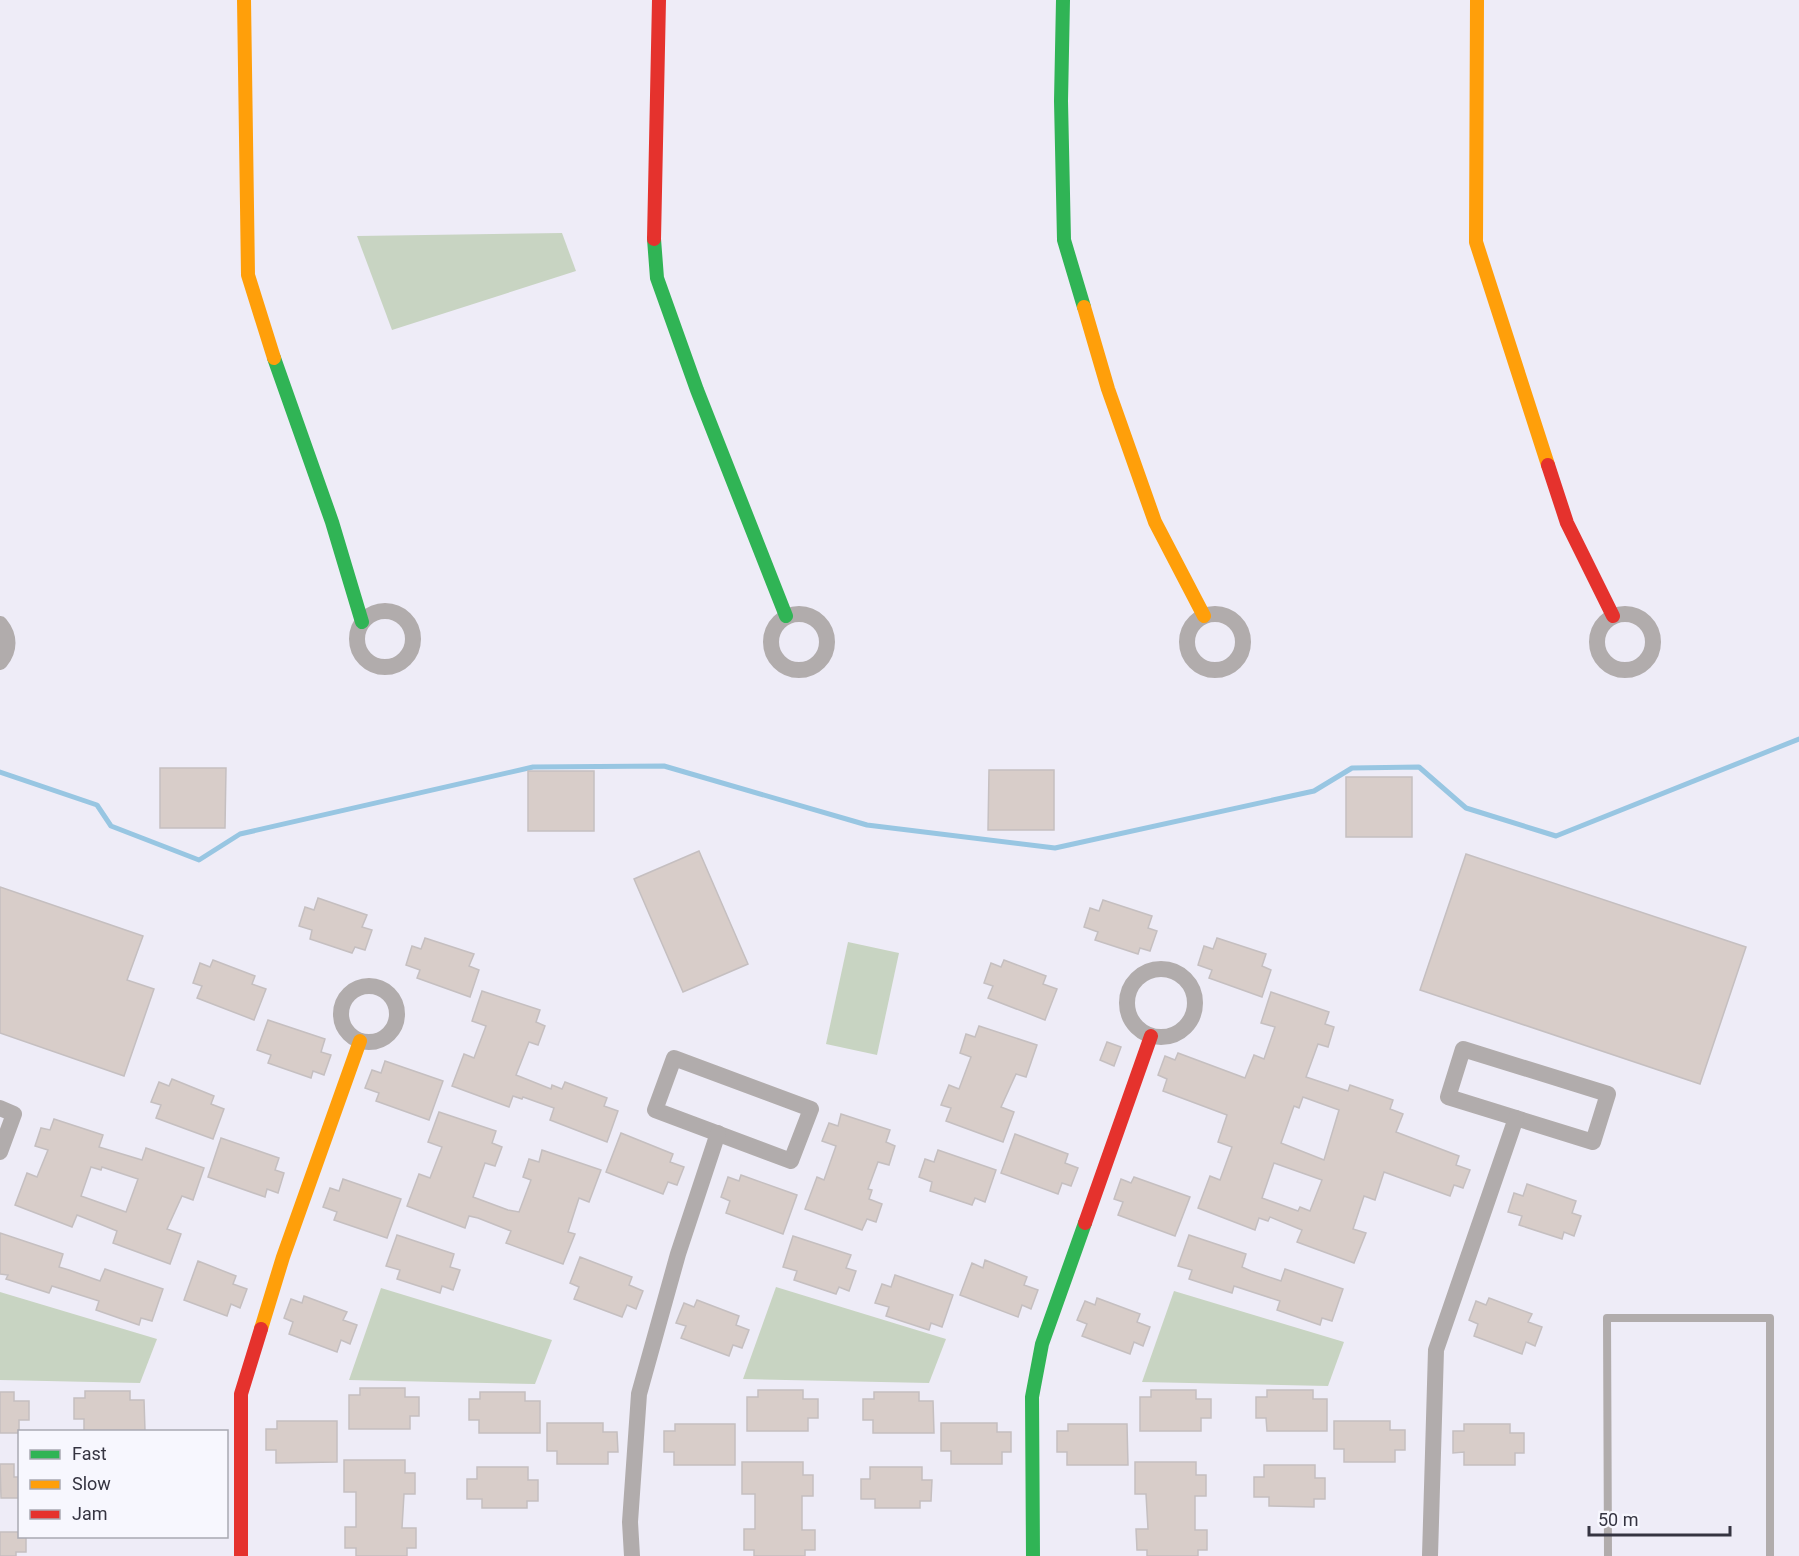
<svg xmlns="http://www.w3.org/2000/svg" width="1799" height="1556" font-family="Roboto,sans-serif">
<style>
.green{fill:#c8d4c2}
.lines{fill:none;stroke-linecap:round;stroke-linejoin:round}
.stream{stroke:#98c6e2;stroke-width:5}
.building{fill:#d8cdc9;stroke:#c5bfc0;stroke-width:1.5;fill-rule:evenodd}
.lane{stroke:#b1acac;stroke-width:8}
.street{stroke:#b1acac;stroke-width:16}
.fast{stroke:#30b455;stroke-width:14}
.slow{stroke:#ff9f0a;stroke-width:14}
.jam{stroke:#e5322d;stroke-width:14}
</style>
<rect width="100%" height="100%" fill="#eeecf7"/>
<g class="green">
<path d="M 562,233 L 576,271 L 392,330 L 357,236 Z"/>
<path d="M 848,942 L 899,953 L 877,1055 L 826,1044 Z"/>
<path d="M 776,1287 L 946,1339 L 929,1383 L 743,1379 Z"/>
<path d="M 381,1288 L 552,1340 L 535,1384 L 349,1380 Z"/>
<path d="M 1174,1291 L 1344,1342 L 1328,1386 L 1142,1382 Z"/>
<path d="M 0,1292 L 157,1339 L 140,1383 L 0,1380 Z"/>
</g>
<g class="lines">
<path class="stream" d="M 0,772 L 97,805 L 111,826 L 199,860 L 240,834 L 533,767 L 664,766 L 867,825 L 1055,848 L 1314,791 L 1352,768 L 1419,767 L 1466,808 L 1556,836 L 1799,739"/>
</g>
<g class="building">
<path d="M 160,768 L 226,768 L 225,828 L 160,828 Z"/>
<path d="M 989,770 L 1054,770 L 1054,830 L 988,830 Z"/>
<rect x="528" y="771" width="66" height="60"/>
<rect x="1346" y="777" width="66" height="60"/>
<path d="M 699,851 L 748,964 L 683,992 L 634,879 Z"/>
<path d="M 1466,854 L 1746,947 L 1700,1084 L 1420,990 Z"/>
<path d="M 0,887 L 143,936 L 127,980 L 154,989 L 124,1076 L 0,1033 Z"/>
<path d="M 318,898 L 367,915 L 362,927 L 372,930 L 365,950 L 355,947 L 352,953 L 310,939 L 312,930 L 299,926 L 305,907 L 314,910 Z"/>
<path d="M 1103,900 L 1152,916 L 1148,928 L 1157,931 L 1150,951 L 1140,948 L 1138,954 L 1095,940 L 1098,932 L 1084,927 L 1090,908 L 1099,911 Z"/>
<path d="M 425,938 L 474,954 L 469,966 L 479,970 L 470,997 L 417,978 L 420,970 L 406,965 L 412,946 L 421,949 Z"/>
<path d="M 1217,938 L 1266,954 L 1262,966 L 1271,970 L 1262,997 L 1209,978 L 1212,970 L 1198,965 L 1204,946 L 1213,949 Z"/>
<path d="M 213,960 L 255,976 L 252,984 L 266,989 L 254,1020 L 197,998 L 202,986 L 193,983 L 200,963 L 210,967 Z"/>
<path d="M 1004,960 L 1046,976 L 1043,984 L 1057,989 L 1045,1020 L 988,998 L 993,986 L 984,983 L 991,963 L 1001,967 Z"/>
<path d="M 482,991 L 540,1010 L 536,1022 L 545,1026 L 538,1045 L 529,1042 L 516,1075 L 551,1089 L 552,1085 L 562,1089 L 565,1082 L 607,1098 L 604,1106 L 618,1111 L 607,1142 L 550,1120 L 554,1108 L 523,1097 L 522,1099 L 513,1096 L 509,1107 L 452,1086 L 464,1054 L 474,1058 L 486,1026 L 472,1021 Z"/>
<path d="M 1271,992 L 1329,1012 L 1325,1024 L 1334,1027 L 1328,1047 L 1318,1044 L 1306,1077 L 1348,1091 L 1350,1085 L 1393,1100 L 1390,1109 L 1403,1114 L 1396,1132 L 1459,1156 L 1456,1165 L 1470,1170 L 1463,1188 L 1454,1185 L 1450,1196 L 1384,1172 L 1375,1200 L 1364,1196 L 1353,1229 L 1366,1233 L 1354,1263 L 1297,1242 L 1302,1230 L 1270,1217 L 1268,1221 L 1259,1218 L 1255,1230 L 1198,1208 L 1210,1176 L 1220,1180 L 1232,1147 L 1218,1142 L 1227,1115 L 1163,1091 L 1167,1079 L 1158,1075 L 1165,1056 L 1175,1060 L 1178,1053 L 1245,1078 L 1254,1055 L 1264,1059 L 1275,1027 L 1261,1023 ZM 1303,1097 L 1339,1110 L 1324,1160 L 1281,1143 L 1294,1106 L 1299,1108 ZM 1274,1163 L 1322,1180 L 1310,1211 L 1300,1207 L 1298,1211 L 1262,1198 Z"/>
<path d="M 268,1020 L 325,1039 L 321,1052 L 331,1055 L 324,1075 L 313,1071 L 311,1078 L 268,1063 L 271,1055 L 257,1050 Z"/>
<path d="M 979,1026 L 1037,1045 L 1026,1077 L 1016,1074 L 1001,1107 L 1014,1112 L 1003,1142 L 946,1121 L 951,1108 L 941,1105 L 949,1085 L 959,1089 L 971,1057 L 960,1053 L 966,1034 L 975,1037 Z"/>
<path d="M 1107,1042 L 1121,1047 L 1114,1066 L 1100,1060 Z"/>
<path d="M 385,1061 L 443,1081 L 429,1120 L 376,1101 L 379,1093 L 365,1088 L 372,1070 L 381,1073 Z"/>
<path d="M 172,1079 L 214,1096 L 211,1104 L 224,1109 L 213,1139 L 156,1118 L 161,1105 L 151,1102 L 159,1082 L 169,1086 Z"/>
<path d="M 439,1112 L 496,1131 L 492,1143 L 502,1147 L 495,1166 L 485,1163 L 473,1197 L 508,1210 L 519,1212 L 531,1180 L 523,1177 L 529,1159 L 539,1162 L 542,1150 L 601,1170 L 589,1202 L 579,1198 L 568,1232 L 575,1234 L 563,1264 L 506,1243 L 511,1231 L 478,1218 L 469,1216 L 465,1228 L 407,1206 L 419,1174 L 430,1178 L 442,1147 L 428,1142 Z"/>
<path d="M 841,1114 L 890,1130 L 886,1142 L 895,1146 L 889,1165 L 878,1162 L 868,1189 L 872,1190 L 869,1199 L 882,1204 L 876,1222 L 867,1219 L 862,1230 L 805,1209 L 817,1177 L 824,1180 L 836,1146 L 822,1141 L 829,1123 L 838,1126 Z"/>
<path d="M 54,1119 L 103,1135 L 99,1147 L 142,1160 L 146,1148 L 204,1168 L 193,1200 L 182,1196 L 167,1229 L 181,1234 L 170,1264 L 113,1243 L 117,1231 L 95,1222 L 77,1215 L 72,1227 L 15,1205 L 27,1173 L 37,1177 L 48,1150 L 35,1146 L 41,1128 L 50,1130 ZM 91,1167 L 101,1170 L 102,1167 L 138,1179 L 126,1212 L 81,1196 Z"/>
<path d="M 621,1133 L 673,1154 L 670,1162 L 684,1167 L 677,1185 L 668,1182 L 663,1194 L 606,1172 Z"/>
<path d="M 1015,1134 L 1068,1154 L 1065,1163 L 1078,1168 L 1071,1186 L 1062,1183 L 1058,1194 L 1001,1173 Z"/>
<path d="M 221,1138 L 279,1158 L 275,1170 L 284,1173 L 278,1193 L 267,1189 L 265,1197 L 208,1177 Z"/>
<path d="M 938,1150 L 996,1170 L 985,1202 L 975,1198 L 972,1205 L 930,1191 L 932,1182 L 919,1177 L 925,1159 L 934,1162 Z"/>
<path d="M 741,1175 L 797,1195 L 783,1234 L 726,1213 L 730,1201 L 721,1197 L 728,1177 L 739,1181 Z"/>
<path d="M 1134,1177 L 1190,1197 L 1175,1236 L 1118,1215 L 1123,1202 L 1114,1199 L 1121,1179 L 1131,1183 Z"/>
<path d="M 343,1179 L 401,1199 L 387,1238 L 334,1220 L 337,1212 L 323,1207 L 330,1188 L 339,1191 Z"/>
<path d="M 1527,1184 L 1576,1201 L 1572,1213 L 1581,1216 L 1574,1236 L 1564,1232 L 1562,1239 L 1519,1225 L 1522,1216 L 1508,1212 L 1514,1193 L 1523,1196 Z"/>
<path d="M 0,1233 L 63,1254 L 59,1267 L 69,1270 L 100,1281 L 105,1269 L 163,1289 L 152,1321 L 141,1318 L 139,1325 L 96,1310 L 99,1301 L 52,1286 L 49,1293 L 6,1279 L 8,1275 L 0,1274 Z"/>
<path d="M 397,1235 L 454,1254 L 450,1267 L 460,1270 L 453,1290 L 442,1286 L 440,1293 L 397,1279 L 400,1270 L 386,1266 Z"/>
<path d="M 1189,1235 L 1246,1254 L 1242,1267 L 1251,1271 L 1281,1281 L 1285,1269 L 1343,1289 L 1332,1321 L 1322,1318 L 1320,1325 L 1277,1310 L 1280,1301 L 1234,1286 L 1232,1293 L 1189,1279 L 1192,1270 L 1178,1266 Z"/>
<path d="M 793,1236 L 851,1255 L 846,1268 L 856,1271 L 849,1291 L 839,1287 L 836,1294 L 794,1280 L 797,1271 L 783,1267 Z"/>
<path d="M 580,1257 L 632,1277 L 629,1285 L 643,1291 L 636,1309 L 627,1305 L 622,1317 L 574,1299 L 579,1287 L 570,1283 Z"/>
<path d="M 985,1260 L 1027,1277 L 1024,1285 L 1038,1290 L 1031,1309 L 1022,1305 L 1018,1317 L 960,1295 L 972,1263 L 983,1268 Z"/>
<path d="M 198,1261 L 236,1276 L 233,1284 L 247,1289 L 240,1308 L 231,1304 L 227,1316 L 184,1300 Z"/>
<path d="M 895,1275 L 953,1295 L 942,1327 L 931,1323 L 929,1330 L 886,1316 L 889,1307 L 875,1303 L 882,1284 L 891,1287 Z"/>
<path d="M 304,1296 L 347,1312 L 343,1320 L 357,1325 L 350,1344 L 341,1340 L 337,1352 L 289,1334 L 293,1322 L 284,1318 L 291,1299 L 302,1303 Z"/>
<path d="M 1097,1298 L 1140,1314 L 1137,1322 L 1150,1327 L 1143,1346 L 1134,1342 L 1130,1354 L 1082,1336 L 1087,1324 L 1077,1320 L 1085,1301 L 1095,1305 Z"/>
<path d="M 1489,1298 L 1532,1314 L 1528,1322 L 1542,1327 L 1535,1346 L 1526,1342 L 1522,1354 L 1474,1336 L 1478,1324 L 1469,1320 L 1476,1301 L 1486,1305 Z"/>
<path d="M 697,1300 L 739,1316 L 736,1325 L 749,1330 L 742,1348 L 733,1345 L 729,1356 L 681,1338 L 686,1326 L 676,1323 L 684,1303 L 694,1307 Z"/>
<path d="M 360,1388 L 405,1388 L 405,1397 L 419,1397 L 419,1416 L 410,1416 L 410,1429 L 349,1429 L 349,1395 L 360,1395 Z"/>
<path d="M 758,1390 L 803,1390 L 803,1399 L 818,1399 L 818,1418 L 808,1418 L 808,1431 L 747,1431 L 747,1397 L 758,1397 Z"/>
<path d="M 1151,1390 L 1196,1390 L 1196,1399 L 1211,1399 L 1211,1418 L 1201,1418 L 1201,1431 L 1140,1431 L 1140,1397 L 1151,1397 Z"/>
<path d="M 1267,1390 L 1313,1390 L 1313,1399 L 1327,1399 L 1327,1431 L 1267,1431 L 1266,1418 L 1256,1418 L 1256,1397 L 1267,1397 Z"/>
<path d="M 85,1391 L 130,1391 L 130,1400 L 144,1400 L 145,1431 L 84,1431 L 84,1419 L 74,1419 L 74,1398 L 85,1398 Z"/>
<path d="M 0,1392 L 14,1392 L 14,1401 L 29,1401 L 29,1420 L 19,1420 L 19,1433 L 0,1433 Z"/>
<path d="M 480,1392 L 525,1392 L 525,1401 L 540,1401 L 540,1433 L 479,1433 L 479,1420 L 469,1420 L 469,1399 L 480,1399 Z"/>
<path d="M 874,1392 L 919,1392 L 919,1401 L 933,1401 L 934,1433 L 873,1433 L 873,1420 L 863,1420 L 863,1399 L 874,1399 Z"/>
<path d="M 277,1421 L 337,1421 L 337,1462 L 276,1463 L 276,1450 L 266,1450 L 266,1429 L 277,1429 Z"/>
<path d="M 1334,1421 L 1390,1421 L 1390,1430 L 1405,1430 L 1405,1450 L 1395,1450 L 1395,1462 L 1344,1462 L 1344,1449 L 1334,1449 Z"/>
<path d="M 547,1423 L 603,1423 L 603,1432 L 617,1432 L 618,1452 L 608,1452 L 608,1464 L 557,1464 L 557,1451 L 547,1451 Z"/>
<path d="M 941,1423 L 997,1423 L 997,1432 L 1011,1432 L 1011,1452 L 1002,1452 L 1002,1464 L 951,1464 L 951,1451 L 941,1451 Z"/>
<path d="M 675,1424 L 735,1424 L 735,1465 L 674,1465 L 674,1452 L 664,1452 L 664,1431 L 675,1431 Z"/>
<path d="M 1068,1424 L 1127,1424 L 1128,1465 L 1067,1465 L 1067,1452 L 1057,1452 L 1057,1431 L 1068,1431 Z"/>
<path d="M 1464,1424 L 1510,1424 L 1510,1433 L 1524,1433 L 1524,1453 L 1515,1453 L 1515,1465 L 1464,1465 L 1464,1452 L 1453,1453 L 1453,1431 L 1464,1431 Z"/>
<path d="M 344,1460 L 405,1460 L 405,1473 L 415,1473 L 415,1494 L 404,1494 L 402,1528 L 416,1528 L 416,1548 L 407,1548 L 407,1556 L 356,1556 L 356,1548 L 345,1548 L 345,1527 L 356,1527 L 356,1492 L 344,1492 Z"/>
<path d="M 742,1462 L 803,1462 L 803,1475 L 813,1475 L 813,1496 L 802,1496 L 802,1530 L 815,1530 L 815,1550 L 805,1550 L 805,1556 L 754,1556 L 754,1550 L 744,1550 L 744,1529 L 755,1529 L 755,1494 L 742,1494 Z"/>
<path d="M 1135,1462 L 1196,1462 L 1196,1475 L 1206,1475 L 1206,1496 L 1195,1496 L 1195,1530 L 1207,1530 L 1207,1550 L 1198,1550 L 1198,1556 L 1147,1556 L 1147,1550 L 1137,1550 L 1136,1529 L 1148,1529 L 1146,1494 L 1135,1494 Z"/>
<path d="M 0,1464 L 14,1464 L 14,1477 L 20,1477 L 20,1498 L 1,1498 Z"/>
<path d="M 1264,1465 L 1315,1465 L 1315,1478 L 1325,1478 L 1325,1499 L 1314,1499 L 1314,1507 L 1269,1506 L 1269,1497 L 1254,1497 L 1254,1477 L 1264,1477 Z"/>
<path d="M 477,1467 L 528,1467 L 528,1480 L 538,1480 L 538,1501 L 527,1501 L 527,1508 L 482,1508 L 482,1499 L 467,1499 L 467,1479 L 477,1479 Z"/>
<path d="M 870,1467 L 922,1467 L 922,1480 L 932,1480 L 931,1501 L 920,1501 L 920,1508 L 875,1508 L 875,1499 L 861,1499 L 861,1479 L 870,1479 Z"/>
<path d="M 0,1532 L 20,1532 L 20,1536 L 26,1536 L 26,1552 L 16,1552 L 16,1556 L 0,1556 Z"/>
</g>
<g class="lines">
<path class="lane" d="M 1608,1556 L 1607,1318 L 1770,1318 L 1770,1556"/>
<g class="street">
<circle cx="385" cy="639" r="28"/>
<circle cx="799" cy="642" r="28"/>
<circle cx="1215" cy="642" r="28"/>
<circle cx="1625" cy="642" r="28"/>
<path d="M 0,624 C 10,636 10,650 0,662"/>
<circle cx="1161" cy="1003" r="34"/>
<circle cx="369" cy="1014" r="28"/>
<path d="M 1463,1049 L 1608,1094 L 1593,1142 L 1448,1097 Z"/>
<path d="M 674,1058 L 811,1109 L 791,1161 L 655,1110 Z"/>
<path d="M 0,1108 L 14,1114 L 0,1152"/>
<path d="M 632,1556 L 630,1522 L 639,1394 L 678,1254 L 718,1133"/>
<path d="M 1430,1556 L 1436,1350 L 1516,1118"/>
</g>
<g class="fast">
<path d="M 1063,0 L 1061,101 L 1064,240 L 1084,307"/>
<path d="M 654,239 L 657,278 L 697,390 L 786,616"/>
<path d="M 274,358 L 332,522 L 362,622"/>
<path d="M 1033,1556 L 1032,1397 L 1042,1344 L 1085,1223"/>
</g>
<g class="slow">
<path d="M 244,0 L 248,275 L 274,358"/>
<path d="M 1477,0 L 1476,242 L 1548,465"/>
<path d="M 1084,307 L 1108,389 L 1155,522 L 1204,616"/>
<path d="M 261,1329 L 283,1257 L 360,1041"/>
</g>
<g class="jam">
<path d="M 654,239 L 659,0"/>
<path d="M 1548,465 L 1567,523 L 1613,616"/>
<path d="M 1085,1223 L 1151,1036"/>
<path d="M 241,1556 L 241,1394 L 261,1329"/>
</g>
</g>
<rect x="18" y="1430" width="210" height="108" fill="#f7f7fe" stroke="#a9a9b2" stroke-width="1.5"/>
<rect x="30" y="1450" width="30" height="9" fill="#30b455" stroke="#a9a9b2" stroke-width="1.5"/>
<text x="72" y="1460" font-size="18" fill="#353441">Fast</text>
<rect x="30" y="1480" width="30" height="9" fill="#ff9f0a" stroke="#a9a9b2" stroke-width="1.5"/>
<text x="72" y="1490" font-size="18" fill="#353441">Slow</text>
<rect x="30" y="1510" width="30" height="9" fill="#e5322d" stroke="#a9a9b2" stroke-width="1.5"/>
<text x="72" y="1520" font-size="18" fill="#353441">Jam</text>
<path d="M1589 1526v9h141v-9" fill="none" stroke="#353441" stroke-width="3"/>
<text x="1598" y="1526" font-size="18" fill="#353441" stroke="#f7f7fe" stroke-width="4.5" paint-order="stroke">50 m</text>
</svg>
